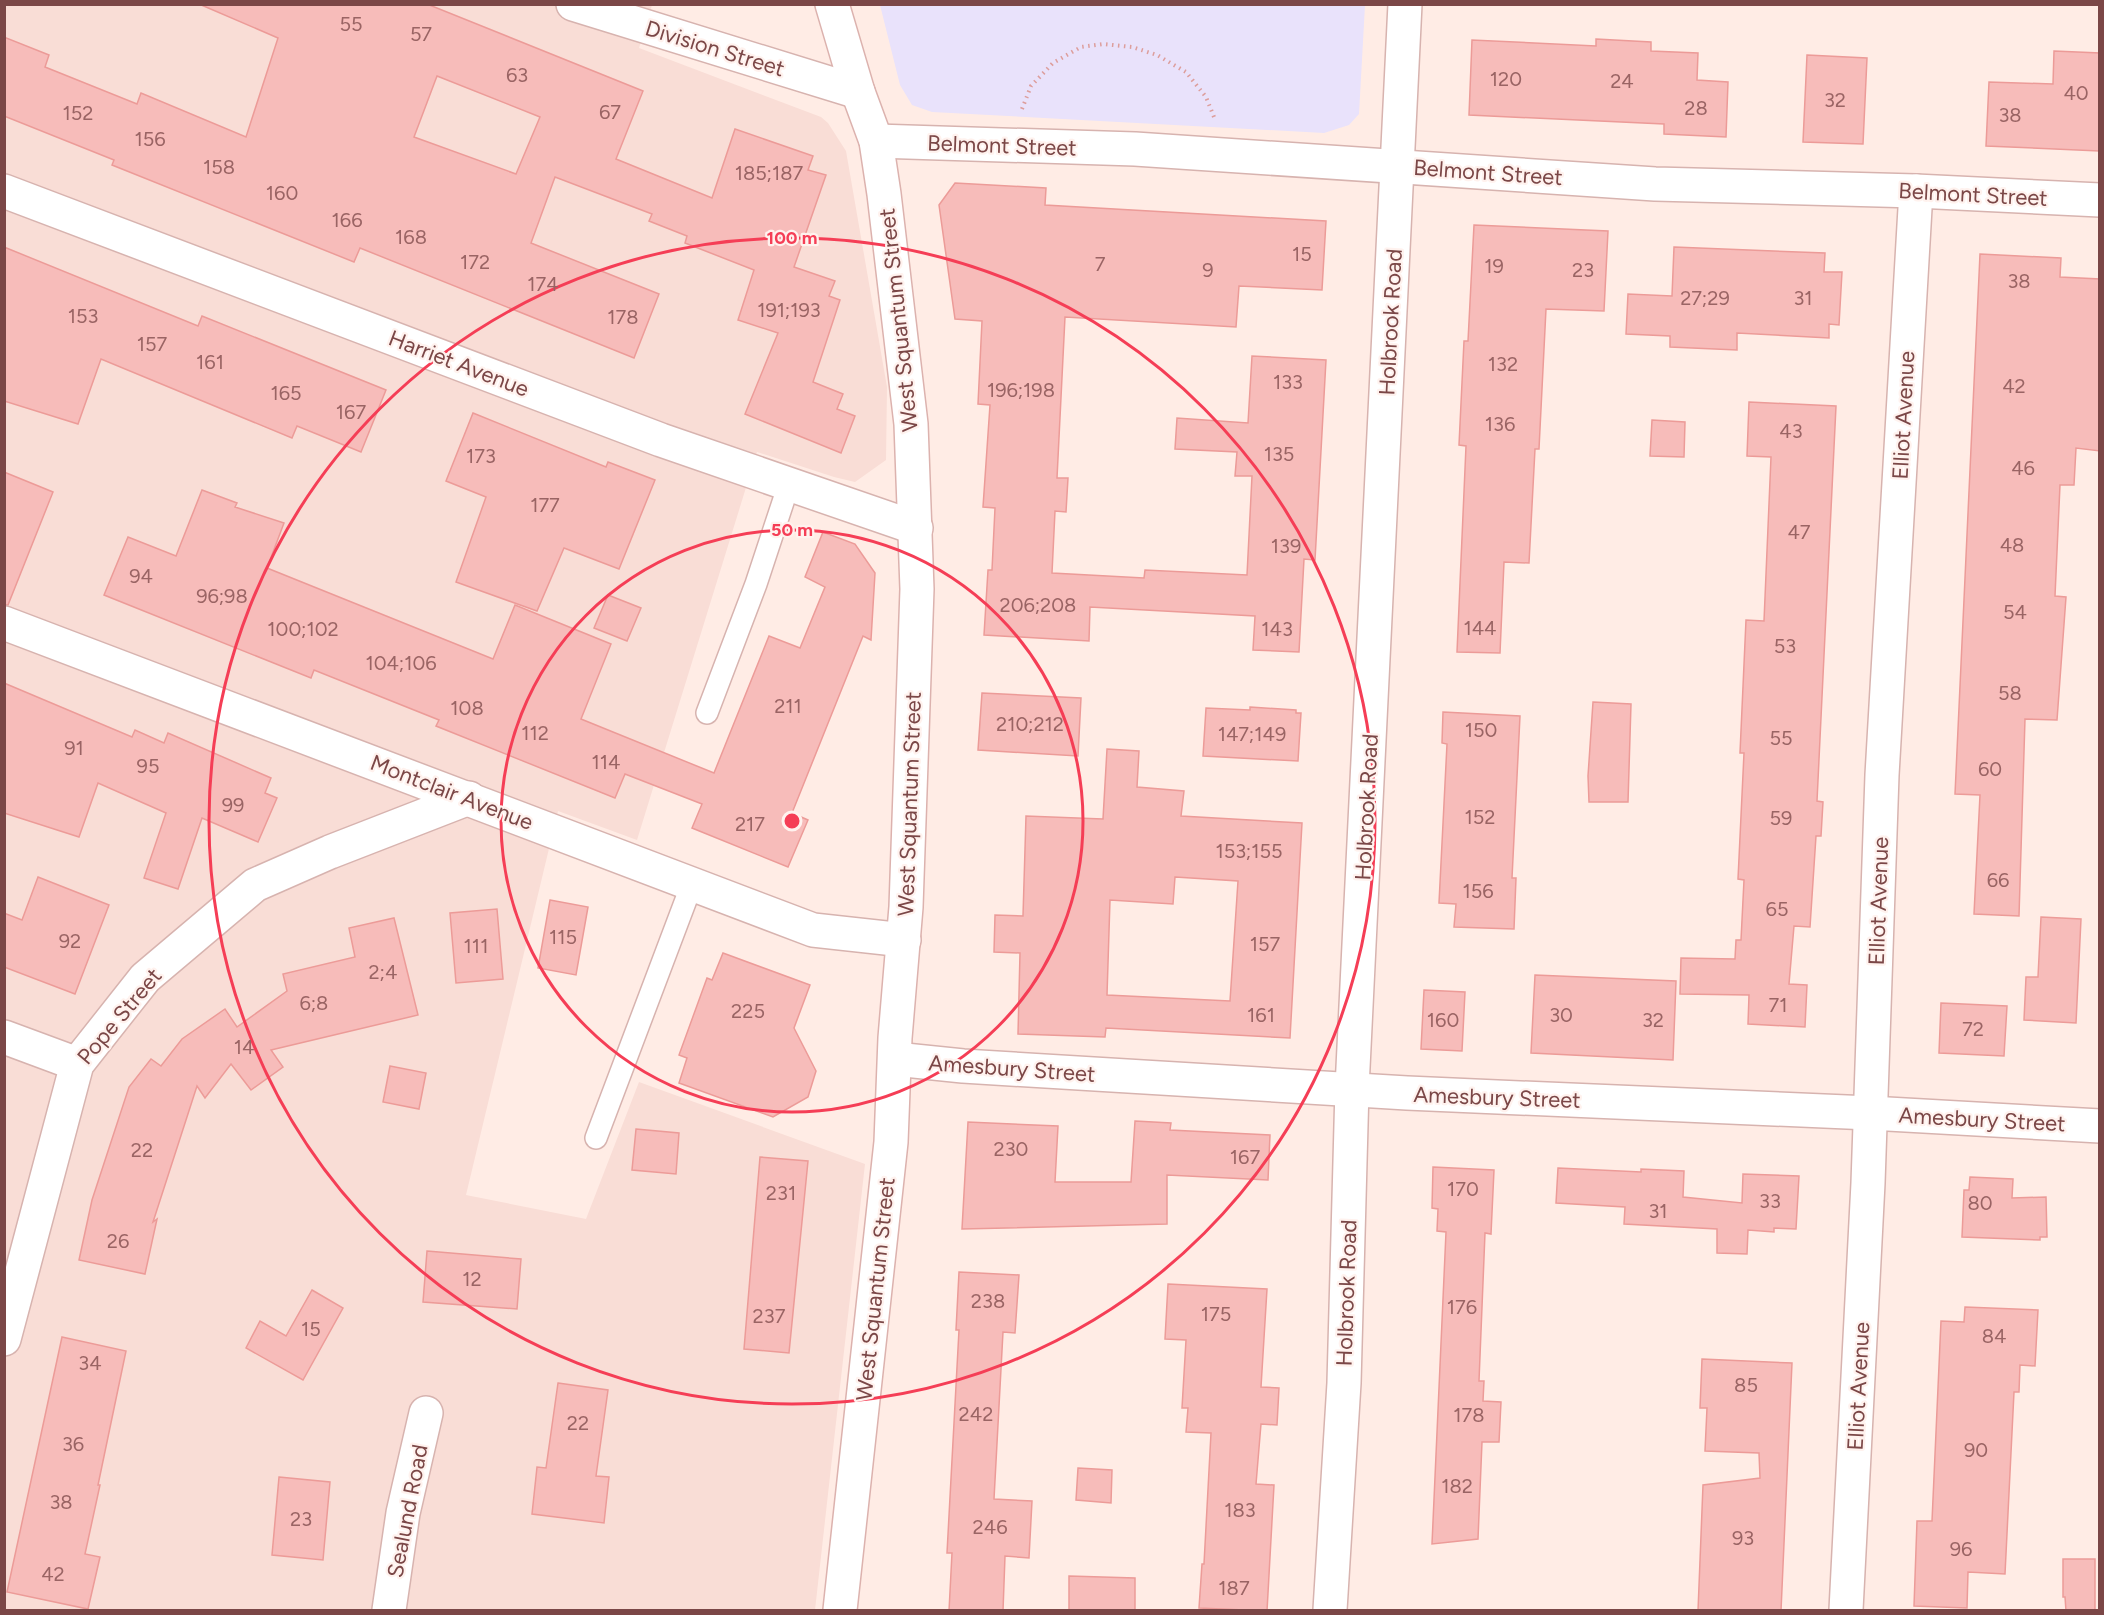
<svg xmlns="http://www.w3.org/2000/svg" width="2104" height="1615" font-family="Figtree,sans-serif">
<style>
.residential{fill:#f9ddd6}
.education{fill:#e9e2fb}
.building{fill:#f7bcba;stroke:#ec9b98;stroke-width:1.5;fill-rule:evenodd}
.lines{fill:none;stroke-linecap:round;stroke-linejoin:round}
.lane-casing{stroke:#d7b3af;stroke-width:24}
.street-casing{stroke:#d7b3af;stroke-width:36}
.secondary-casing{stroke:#dcb2ae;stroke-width:36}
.path{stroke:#dd9e9c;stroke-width:4;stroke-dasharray:1.5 4.5;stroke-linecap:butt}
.lane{stroke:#fff;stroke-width:21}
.street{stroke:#fff;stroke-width:33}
.secondary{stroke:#fff;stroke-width:33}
.ring{fill:none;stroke:#f53e56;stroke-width:3}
.labels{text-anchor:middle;stroke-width:4.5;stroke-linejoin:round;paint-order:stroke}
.number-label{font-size:20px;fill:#9a6464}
.street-label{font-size:22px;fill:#7b4747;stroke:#fff2ee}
.centre{fill:#f53e56;stroke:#fff2ee;stroke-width:3}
.ring-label{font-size:18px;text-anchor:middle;font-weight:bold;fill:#f53e56;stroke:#fff2ee;stroke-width:4.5;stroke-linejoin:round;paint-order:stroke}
</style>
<rect width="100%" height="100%" fill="#ffece5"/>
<path class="residential" d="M 5,5 L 652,5 L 639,48 L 821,117 L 828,123 L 846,151 L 887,387 L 886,460 L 855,482 L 834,477 L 757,452 L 637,840 L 558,811 L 466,1195 L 586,1219 L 639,1082 L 865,1164 L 815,1610 L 5,1610 Z"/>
<path class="education" d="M 880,5 L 1365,5 L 1359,114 L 1349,125 L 1324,133 L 932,112 L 912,105 L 900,85 Z"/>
<g class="building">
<path d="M 199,4 L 427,4 L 643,91 L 616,159 L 712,198 L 735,129 L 813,156 L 808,170 L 826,175 L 794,267 L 835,281 L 829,296 L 840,300 L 813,382 L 843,394 L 837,409 L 855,416 L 841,453 L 745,414 L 778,333 L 738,320 L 754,270 L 685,243 L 687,236 L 649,221 L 652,214 L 555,177 L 531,243 L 659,294 L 634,358 L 360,248 L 354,262 L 112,165 L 114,160 L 4,116 L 4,37 L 49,55 L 45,67 L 137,104 L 141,93 L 246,137 L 278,38 ZM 437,76 L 540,117 L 516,174 L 414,137 Z"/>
<path d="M 1596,39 L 1651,42 L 1651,51 L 1698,53 L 1697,80 L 1728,82 L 1726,137 L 1664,134 L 1664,124 L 1469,115 L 1472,40 L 1596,46 Z"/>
<path d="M 2054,51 L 2100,53 L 2099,151 L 1986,146 L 1989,82 L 2053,84 Z"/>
<path d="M 1807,55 L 1867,58 L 1863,144 L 1803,142 Z"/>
<path d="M 955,183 L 1046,188 L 1045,205 L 1326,221 L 1322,290 L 1239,286 L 1236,327 L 1065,317 L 1057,478 L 1068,478 L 1066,512 L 1055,511 L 1052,573 L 1144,578 L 1145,570 L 1247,575 L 1252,476 L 1235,476 L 1237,452 L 1175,449 L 1177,418 L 1248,423 L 1252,356 L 1326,360 L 1315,560 L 1304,559 L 1299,652 L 1253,650 L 1255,616 L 1090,607 L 1089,641 L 984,635 L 988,570 L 992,570 L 995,508 L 983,507 L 990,405 L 978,404 L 982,321 L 955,319 L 939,205 Z"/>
<path d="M 1474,225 L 1608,231 L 1604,311 L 1546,309 L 1539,449 L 1535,449 L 1529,563 L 1504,562 L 1500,653 L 1457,652 L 1466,446 L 1459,445 L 1464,341 L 1468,341 Z"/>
<path d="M 4,247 L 198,326 L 202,316 L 386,390 L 361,452 L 297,426 L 292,438 L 101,359 L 78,424 L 4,401 Z"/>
<path d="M 1674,247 L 1825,253 L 1824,272 L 1842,272 L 1839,325 L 1829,324 L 1829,338 L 1737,333 L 1737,350 L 1670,347 L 1670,336 L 1626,334 L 1628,294 L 1672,296 Z"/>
<path d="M 1980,254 L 2061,258 L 2060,277 L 2100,279 L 2100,451 L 2076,448 L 2074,485 L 2060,485 L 2055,596 L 2066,597 L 2057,720 L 2025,719 L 2019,916 L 1974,914 L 1980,795 L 1955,794 Z"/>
<path d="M 1749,402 L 1836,406 L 1817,801 L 1823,802 L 1821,836 L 1816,836 L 1810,927 L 1794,926 L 1789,984 L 1807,985 L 1805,1027 L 1748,1024 L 1749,995 L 1680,994 L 1681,958 L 1735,959 L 1736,940 L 1741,940 L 1744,880 L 1738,879 L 1744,753 L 1740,753 L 1746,620 L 1764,621 L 1771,457 L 1747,456 Z"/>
<path d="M 473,413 L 606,467 L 608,462 L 655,480 L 619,569 L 564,548 L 537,611 L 456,582 L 486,497 L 446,481 Z"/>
<path d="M 1652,420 L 1685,422 L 1684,457 L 1650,456 Z"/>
<path d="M 4,472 L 53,492 L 8,605 L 4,605 Z"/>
<path d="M 202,490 L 237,503 L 235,507 L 284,523 L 267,568 L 493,659 L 515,605 L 611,644 L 581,719 L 714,773 L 769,636 L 800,648 L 825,587 L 805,577 L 823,532 L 855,544 L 875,573 L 871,640 L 863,636 L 792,813 L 808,820 L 788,867 L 692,828 L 702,804 L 625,774 L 615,798 L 436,726 L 439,720 L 314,670 L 311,678 L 104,595 L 128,537 L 176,556 Z"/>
<path d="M 608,595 L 641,608 L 627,641 L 594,628 Z"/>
<path d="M 4,683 L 132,737 L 135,730 L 164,743 L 168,733 L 271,778 L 265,793 L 277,798 L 258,842 L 202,818 L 178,889 L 144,878 L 166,813 L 98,783 L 79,837 L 4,813 Z"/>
<path d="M 982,693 L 1081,698 L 1078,756 L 978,750 Z"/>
<path d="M 1593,702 L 1631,704 L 1628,802 L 1589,802 L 1588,776 Z"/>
<path d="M 1250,707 L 1296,710 L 1296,713 L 1301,713 L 1298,761 L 1203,756 L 1206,708 L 1250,710 Z"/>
<path d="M 1443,712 L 1520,716 L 1512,878 L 1516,878 L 1514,929 L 1454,927 L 1456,904 L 1439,903 L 1447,744 L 1442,743 Z"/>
<path d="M 1107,749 L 1139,751 L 1137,787 L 1184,791 L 1181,816 L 1302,823 L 1290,1038 L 1106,1028 L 1105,1037 L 1018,1034 L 1020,953 L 994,952 L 995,915 L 1023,916 L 1026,816 L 1103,819 ZM 1175,877 L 1238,881 L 1230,1001 L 1107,995 L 1110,900 L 1173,904 Z"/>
<path d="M 38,877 L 109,905 L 75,994 L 4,967 L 4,913 L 22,920 Z"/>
<path d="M 550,900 L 588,907 L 576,975 L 538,968 Z"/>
<path d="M 497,909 L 503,979 L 456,983 L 450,913 Z"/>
<path d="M 2041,917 L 2081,919 L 2076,1023 L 2024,1020 L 2026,977 L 2038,977 Z"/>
<path d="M 394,918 L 418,1015 L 271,1050 L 283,1067 L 251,1090 L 231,1064 L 205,1098 L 197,1086 L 153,1222 L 157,1219 L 145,1274 L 79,1260 L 92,1200 L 129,1087 L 151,1059 L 161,1066 L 182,1039 L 225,1009 L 237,1027 L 287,991 L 283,974 L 355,957 L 349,928 Z"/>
<path d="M 723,953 L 810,985 L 794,1028 L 816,1071 L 808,1097 L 773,1117 L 679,1083 L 687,1058 L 679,1055 L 707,978 L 712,980 Z"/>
<path d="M 1535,975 L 1676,981 L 1673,1060 L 1531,1053 Z"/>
<path d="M 1424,990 L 1465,992 L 1462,1051 L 1421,1049 Z"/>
<path d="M 1941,1003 L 2007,1006 L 2004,1056 L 1939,1053 Z"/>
<path d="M 390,1066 L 426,1073 L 419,1109 L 383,1102 Z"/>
<path d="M 1135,1121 L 1171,1123 L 1170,1130 L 1270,1135 L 1268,1180 L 1167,1175 L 1167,1224 L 962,1229 L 968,1122 L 1058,1126 L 1055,1182 L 1131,1182 Z"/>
<path d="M 636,1129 L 679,1133 L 676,1174 L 632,1170 Z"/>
<path d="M 760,1157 L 808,1161 L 789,1353 L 744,1349 Z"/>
<path d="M 1433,1167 L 1494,1170 L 1491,1234 L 1485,1233 L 1479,1381 L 1484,1381 L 1483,1401 L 1501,1402 L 1499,1442 L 1482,1442 L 1478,1539 L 1432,1544 L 1446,1232 L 1437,1231 L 1438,1209 L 1432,1208 Z"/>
<path d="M 1558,1168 L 1641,1172 L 1641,1169 L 1684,1171 L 1683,1197 L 1742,1203 L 1743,1174 L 1799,1176 L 1796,1229 L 1774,1228 L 1774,1232 L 1748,1230 L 1747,1254 L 1717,1253 L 1717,1229 L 1624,1224 L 1625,1207 L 1556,1203 Z"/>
<path d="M 1970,1177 L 2013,1179 L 2012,1198 L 2046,1197 L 2047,1237 L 2040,1237 L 2040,1240 L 1962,1237 L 1964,1190 L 1969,1190 Z"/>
<path d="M 427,1251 L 521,1259 L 517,1309 L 423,1302 Z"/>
<path d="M 959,1272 L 1019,1275 L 1015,1333 L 1003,1332 L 994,1499 L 1032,1501 L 1029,1558 L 1005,1556 L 1003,1611 L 949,1611 L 952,1553 L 947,1553 L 959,1330 L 956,1330 Z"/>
<path d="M 1168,1284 L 1267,1289 L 1261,1387 L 1279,1388 L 1277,1425 L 1261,1424 L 1256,1484 L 1274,1485 L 1267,1611 L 1199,1608 L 1202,1564 L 1204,1564 L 1211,1433 L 1186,1432 L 1188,1408 L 1182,1408 L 1186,1340 L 1165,1339 Z"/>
<path d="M 312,1290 L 343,1308 L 303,1380 L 246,1348 L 260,1321 L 286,1336 Z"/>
<path d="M 1965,1307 L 2038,1310 L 2035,1366 L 2020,1365 L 2019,1392 L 2014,1392 L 2005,1574 L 1968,1572 L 1967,1608 L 1914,1606 L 1917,1521 L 1932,1521 L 1941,1321 L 1964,1322 Z"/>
<path d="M 62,1337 L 126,1351 L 98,1485 L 100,1485 L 85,1554 L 100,1557 L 88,1609 L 7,1592 Z"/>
<path d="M 1702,1359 L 1792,1363 L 1781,1611 L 1698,1611 L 1703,1485 L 1760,1478 L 1759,1453 L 1705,1451 L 1707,1408 L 1700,1408 Z"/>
<path d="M 558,1383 L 608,1390 L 596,1476 L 609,1477 L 604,1523 L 532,1514 L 537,1467 L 546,1468 Z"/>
<path d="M 1078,1468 L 1112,1470 L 1111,1503 L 1076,1500 Z"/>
<path d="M 279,1477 L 330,1482 L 323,1560 L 272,1555 Z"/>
<path d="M 2063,1559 L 2095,1559 L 2095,1611 L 2066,1611 L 2065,1597 L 2063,1597 Z"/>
<path d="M 1069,1576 L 1135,1578 L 1135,1611 L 1069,1611 Z"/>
</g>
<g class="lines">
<defs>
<g id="lane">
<path d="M 707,713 L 756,584 L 789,484"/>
<path d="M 596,1138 L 692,884"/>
</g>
<g id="street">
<path d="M 573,4 L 858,92"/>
<path d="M 876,141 L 1135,149 L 1655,184 L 1916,191 L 2100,200"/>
<path d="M 4,191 L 661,440 L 916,528"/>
<path d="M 4,623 L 813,930 L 904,940"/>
<path d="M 4,1037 L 77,1064"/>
<path d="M 895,1059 L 963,1066 L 1407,1093 L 1870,1113 L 2100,1126"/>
<path d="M 4,1339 L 77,1064 L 145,978 L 255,885 L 330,852 L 469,798"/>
<path d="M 389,1610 L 403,1513 L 426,1413"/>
<path d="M 1330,1610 L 1344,1383 L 1352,1088 L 1405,4"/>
<path d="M 1846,1610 L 1868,1183 L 1882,775 L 1916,191"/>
</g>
<path id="secondary" d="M 832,4 L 858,92 L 876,141 L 884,194 L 911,424 L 917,589 L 906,907 L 895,1038 L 891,1142 L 840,1610"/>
</defs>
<use href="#lane" class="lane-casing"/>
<use href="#street" class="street-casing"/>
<use href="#secondary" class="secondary-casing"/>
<path class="path" d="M 1022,109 L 1031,86 L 1053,63 L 1081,47 L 1103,44 L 1132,47 L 1157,55 L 1186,72 L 1206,97 L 1214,117"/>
<use href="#lane" class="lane"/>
<use href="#street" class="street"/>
<use href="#secondary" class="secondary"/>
</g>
<g class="ring">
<circle cx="792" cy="821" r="291"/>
<circle cx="792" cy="821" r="583"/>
</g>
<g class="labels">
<g class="number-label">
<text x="351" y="31">55</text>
<text x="421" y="41">57</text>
<text x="517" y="82">63</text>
<text x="1506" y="86">120</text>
<text x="1622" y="88">24</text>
<text x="2076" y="100">40</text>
<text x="1835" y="107">32</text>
<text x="1696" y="115">28</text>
<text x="610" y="119">67</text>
<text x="78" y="120">152</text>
<text x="2010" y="122">38</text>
<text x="150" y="146">156</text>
<text x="219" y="174">158</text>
<text x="769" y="180">185;187</text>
<text x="282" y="200">160</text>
<text x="347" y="227">166</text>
<text x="411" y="244">168</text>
<text x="1302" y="261">15</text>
<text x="475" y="269">172</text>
<text x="1100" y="271">7</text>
<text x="1494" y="273">19</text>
<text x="1208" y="277">9</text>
<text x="1583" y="277">23</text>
<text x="2019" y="288">38</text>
<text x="543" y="291">174</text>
<text x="1705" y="305">27;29</text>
<text x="1803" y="305">31</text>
<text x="789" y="317">191;193</text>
<text x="83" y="323">153</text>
<text x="623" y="324">178</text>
<text x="152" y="351">157</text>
<text x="210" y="369">161</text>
<text x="1503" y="371">132</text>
<text x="1288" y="389">133</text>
<text x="2014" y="393">42</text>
<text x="1021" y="397">196;198</text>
<text x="286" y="400">165</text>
<text x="351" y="419">167</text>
<text x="1500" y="431">136</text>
<text x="1791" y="438">43</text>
<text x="1279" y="461">135</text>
<text x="481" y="463">173</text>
<text x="2023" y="475">46</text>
<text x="545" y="512">177</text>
<text x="1799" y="539">47</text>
<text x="2012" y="552">48</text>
<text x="1286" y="553">139</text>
<text x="141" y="583">94</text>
<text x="222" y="603">96;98</text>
<text x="1038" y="612">206;208</text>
<text x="2015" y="619">54</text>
<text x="1480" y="635">144</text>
<text x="303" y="636">100;102</text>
<text x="1277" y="636">143</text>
<text x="1785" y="653">53</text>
<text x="401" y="670">104;106</text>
<text x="2010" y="700">58</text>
<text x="788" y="713">211</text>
<text x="467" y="715">108</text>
<text x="1030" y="731">210;212</text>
<text x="1481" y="737">150</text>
<text x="535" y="740">112</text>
<text x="1252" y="741">147;149</text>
<text x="1781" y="745">55</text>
<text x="74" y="755">91</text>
<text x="606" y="769">114</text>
<text x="148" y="773">95</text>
<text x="1990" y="776">60</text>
<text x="233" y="812">99</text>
<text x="1480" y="824">152</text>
<text x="1781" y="825">59</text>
<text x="750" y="831">217</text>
<text x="1249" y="858">153;155</text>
<text x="1998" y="887">66</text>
<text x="1478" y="898">156</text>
<text x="1777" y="916">65</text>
<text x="563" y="944">115</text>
<text x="70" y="948">92</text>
<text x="1265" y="951">157</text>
<text x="476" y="953">111</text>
<text x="383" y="979">2;4</text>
<text x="314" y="1010">6;8</text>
<text x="1778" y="1012">71</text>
<text x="748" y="1018">225</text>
<text x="1261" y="1022">161</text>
<text x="1561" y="1022">30</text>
<text x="1443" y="1027">160</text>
<text x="1653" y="1027">32</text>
<text x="1973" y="1036">72</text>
<text x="244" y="1054">14</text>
<text x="1011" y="1156">230</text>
<text x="142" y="1157">22</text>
<text x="1245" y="1164">167</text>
<text x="1463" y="1196">170</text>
<text x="781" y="1200">231</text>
<text x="1770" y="1208">33</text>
<text x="1980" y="1210">80</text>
<text x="1658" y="1218">31</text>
<text x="118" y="1248">26</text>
<text x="472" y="1286">12</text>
<text x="988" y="1308">238</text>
<text x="1462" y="1314">176</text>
<text x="1216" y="1321">175</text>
<text x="769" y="1323">237</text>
<text x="311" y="1336">15</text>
<text x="1994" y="1343">84</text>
<text x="90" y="1370">34</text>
<text x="1746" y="1392">85</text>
<text x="976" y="1421">242</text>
<text x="1469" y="1422">178</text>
<text x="578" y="1430">22</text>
<text x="73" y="1451">36</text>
<text x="1976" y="1457">90</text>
<text x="1457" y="1493">182</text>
<text x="61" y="1509">38</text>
<text x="1240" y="1517">183</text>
<text x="301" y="1526">23</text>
<text x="990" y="1534">246</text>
<text x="1743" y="1545">93</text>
<text x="1961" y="1556">96</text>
<text x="53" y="1581">42</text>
<text x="1234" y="1595">187</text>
</g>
<g class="street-label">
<text transform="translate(715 48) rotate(17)" y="8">Division Street</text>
<text transform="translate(1002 145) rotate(2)" y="8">Belmont Street</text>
<text transform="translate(1488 172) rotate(4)" y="8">Belmont Street</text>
<text transform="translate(1973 194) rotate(3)" y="8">Belmont Street</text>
<text transform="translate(898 320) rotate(-96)" y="8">West Squantum Street</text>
<text transform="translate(1390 322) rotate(-87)" y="8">Holbrook Road</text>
<text transform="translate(459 363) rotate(21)" y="8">Harriet Avenue</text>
<text transform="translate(1903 415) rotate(-87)" y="8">Elliot Avenue</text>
<text transform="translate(452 792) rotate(21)" y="8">Montclair Avenue</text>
<text transform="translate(909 804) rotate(-88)" y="8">West Squantum Street</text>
<text transform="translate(1366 807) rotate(-87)" y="8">Holbrook Road</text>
<text transform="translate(1878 901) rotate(-88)" y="8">Elliot Avenue</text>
<text transform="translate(119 1016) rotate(-50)" y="8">Pope Street</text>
<text transform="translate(1012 1068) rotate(4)" y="8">Amesbury Street</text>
<text transform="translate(1497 1097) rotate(2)" y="8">Amesbury Street</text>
<text transform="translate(1982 1119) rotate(3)" y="8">Amesbury Street</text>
<text transform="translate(875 1289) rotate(-84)" y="8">West Squantum Street</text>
<text transform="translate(1346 1293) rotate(-88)" y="8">Holbrook Road</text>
<text transform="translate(1858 1386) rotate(-87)" y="8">Elliot Avenue</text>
<text transform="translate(407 1511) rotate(-79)" y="8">Sealund Road</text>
</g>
</g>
<circle cx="792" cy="821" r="9" class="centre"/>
<g class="ring-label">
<text x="792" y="244">100 m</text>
<text x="792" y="536">50 m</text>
</g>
<rect width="2104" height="1615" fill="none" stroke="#7b4747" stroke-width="12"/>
</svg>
